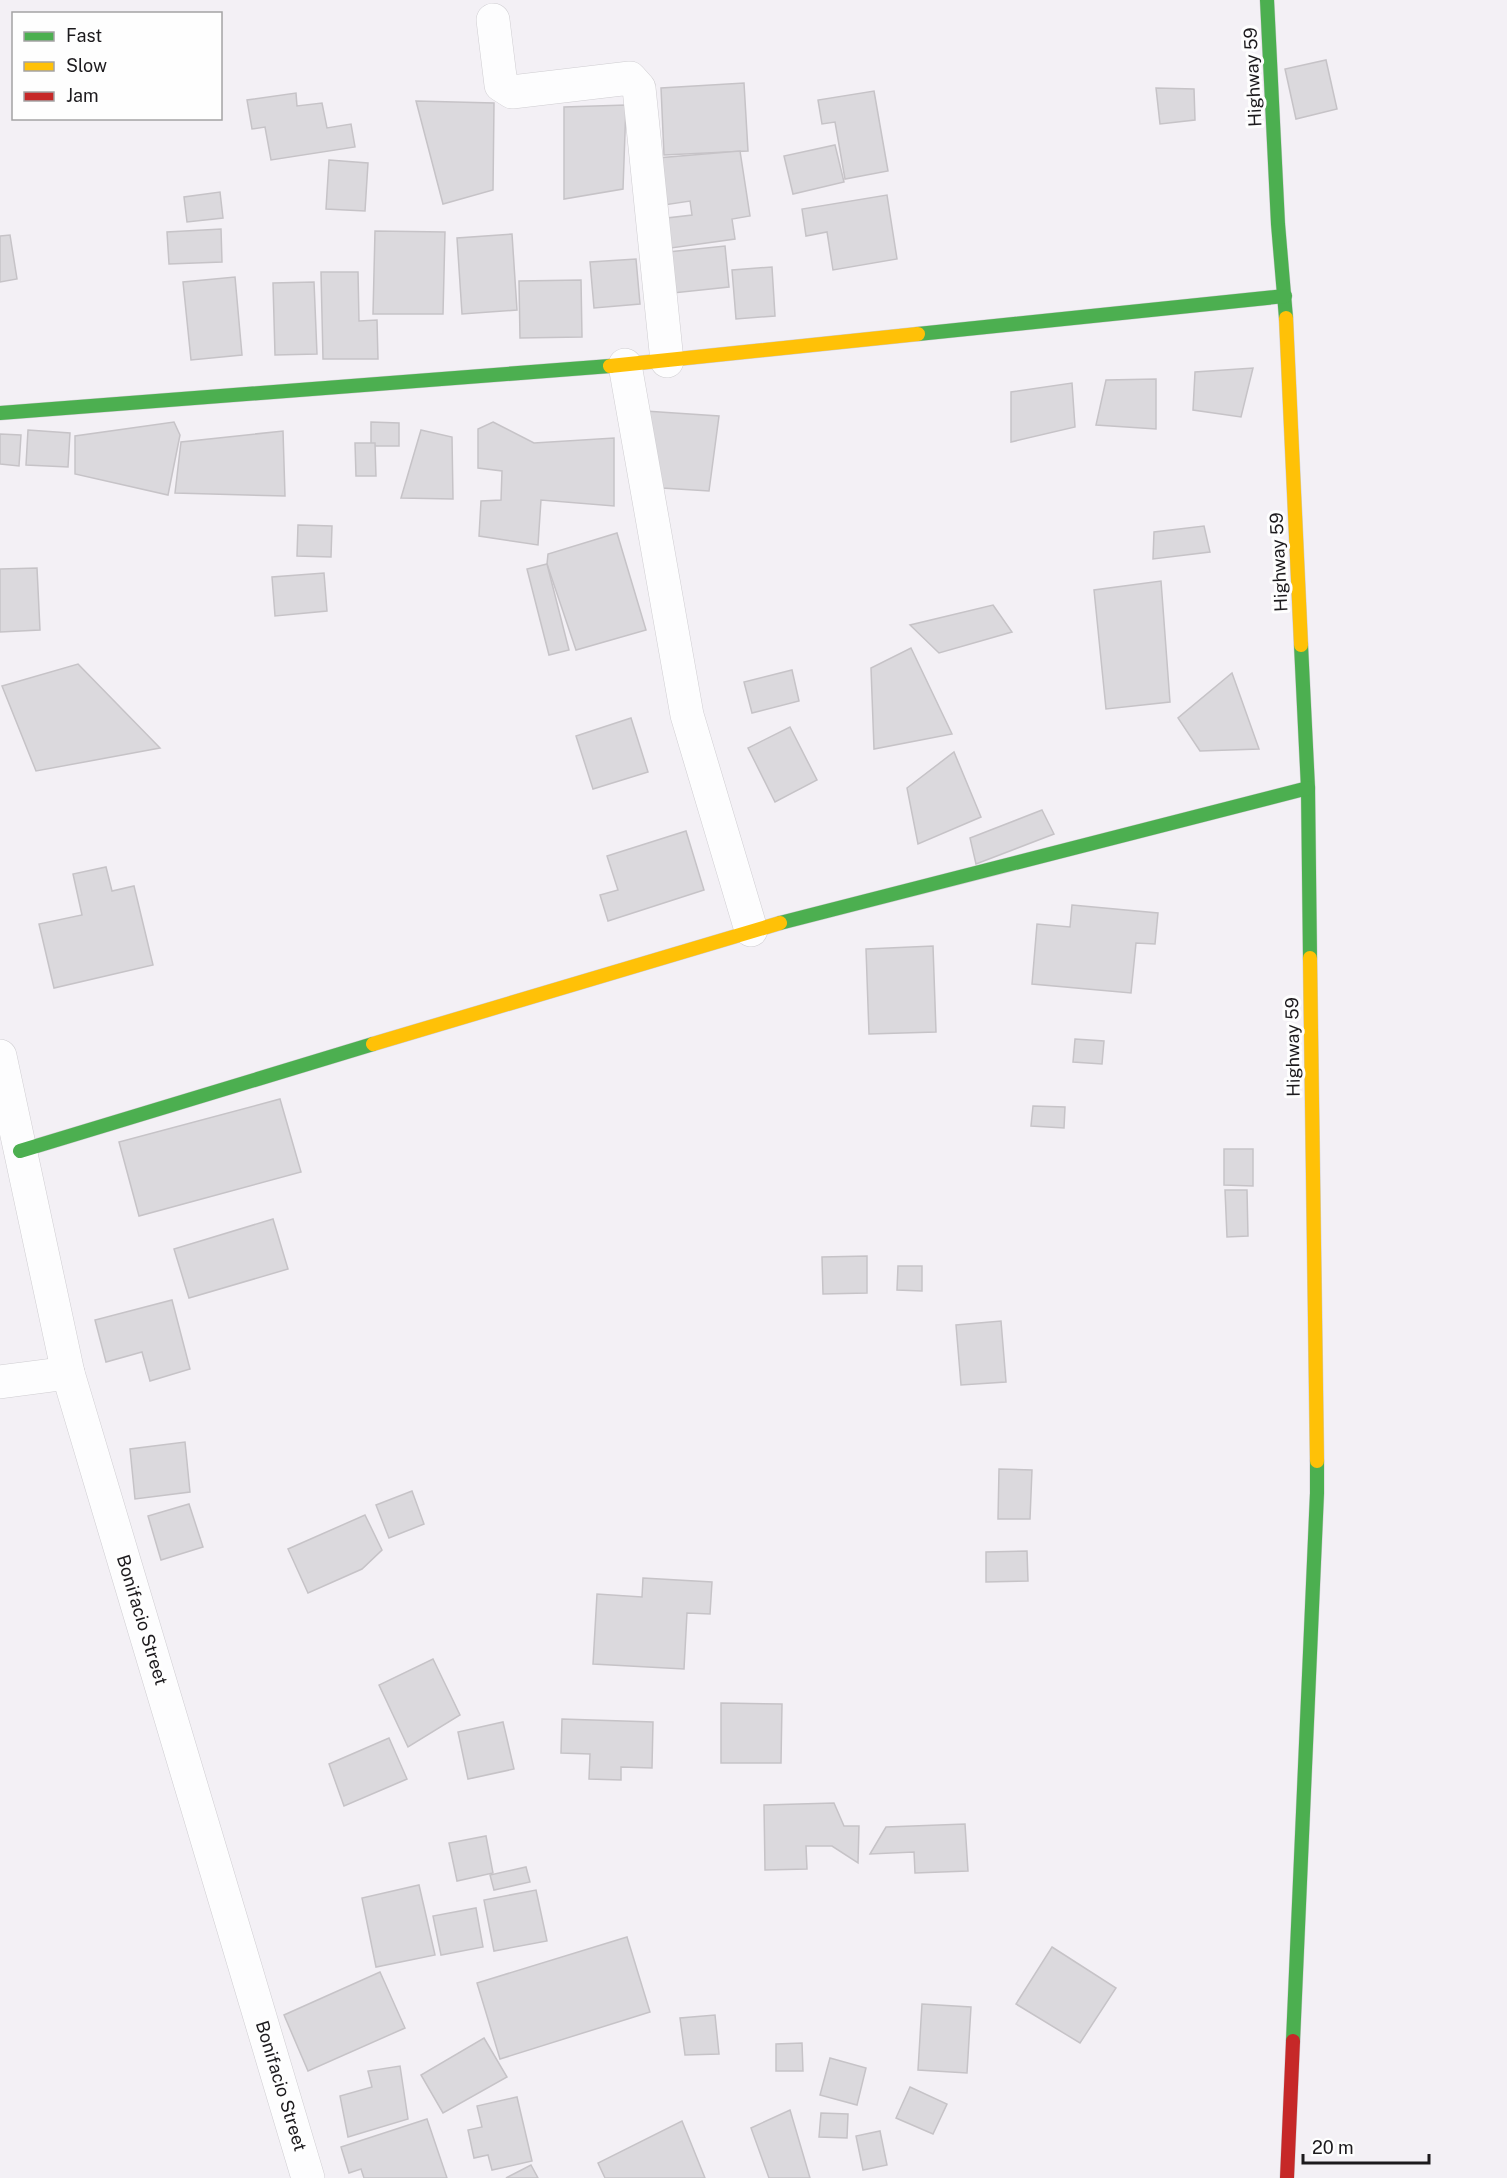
<svg xmlns="http://www.w3.org/2000/svg" width="1507" height="2178" font-family="'Public Sans',sans-serif">
<style>
.building{fill:#dbd9dd;stroke:#c6c3c7;stroke-width:1.5}
.lines{fill:none;stroke-linecap:round;stroke-linejoin:round}
.street-casing{stroke:#cfcdd1;stroke-width:34}
.fast-casing{stroke:#cfcdd1;stroke-width:15}
.slow-casing{stroke:#cfcdd1;stroke-width:15}
.jam-casing{stroke:#cfcdd1;stroke-width:15}
.street{stroke:#fdfdfe;stroke-width:33}
.fast{stroke:#4caf50;stroke-width:14}
.slow{stroke:#ffc107;stroke-width:14}
.jam{stroke:#c62828;stroke-width:14}
.labels{text-anchor:middle;stroke-width:6;stroke-linejoin:round;paint-order:stroke}
.street-label{font-size:18px;fill:#1c1a1d;stroke:#fefefe}
</style>
<rect width="100%" height="100%" fill="#f3f0f5"/>
<g class="building">
<path d="M 1326,60 L 1337,109 L 1296,119 L 1285,69 Z"/>
<path d="M 744,83 L 748,151 L 664,155 L 661,88 Z"/>
<path d="M 1156,88 L 1194,89 L 1195,120 L 1160,124 Z"/>
<path d="M 874,91 L 888,171 L 845,179 L 835,122 L 822,124 L 818,100 Z"/>
<path d="M 296,93 L 297,106 L 322,103 L 327,128 L 351,124 L 355,147 L 271,160 L 265,127 L 252,129 L 247,100 Z"/>
<path d="M 416,101 L 494,103 L 493,190 L 443,204 Z"/>
<path d="M 626,105 L 623,189 L 564,199 L 564,107 Z"/>
<path d="M 835,145 L 844,182 L 793,194 L 784,156 Z"/>
<path d="M 740,151 L 750,216 L 732,219 L 735,239 L 671,248 L 667,218 L 692,215 L 690,201 L 664,205 L 657,158 Z"/>
<path d="M 329,160 L 368,163 L 365,211 L 326,209 Z"/>
<path d="M 220,192 L 223,218 L 187,222 L 184,197 Z"/>
<path d="M 887,195 L 897,259 L 833,270 L 827,232 L 806,236 L 802,209 Z"/>
<path d="M 221,229 L 222,262 L 169,264 L 167,232 Z"/>
<path d="M 375,231 L 445,232 L 443,314 L 373,314 Z"/>
<path d="M 512,234 L 517,310 L 462,314 L 457,238 Z"/>
<path d="M 10,235 L 17,279 L 0,282 L 0,236 Z"/>
<path d="M 725,246 L 729,287 L 673,293 L 668,252 Z"/>
<path d="M 636,259 L 640,304 L 594,308 L 590,262 Z"/>
<path d="M 772,267 L 775,316 L 736,319 L 732,270 Z"/>
<path d="M 321,272 L 358,272 L 359,321 L 377,320 L 378,359 L 323,359 Z"/>
<path d="M 235,277 L 242,355 L 191,360 L 183,282 Z"/>
<path d="M 581,280 L 582,337 L 520,338 L 519,281 Z"/>
<path d="M 314,282 L 317,354 L 275,355 L 273,283 Z"/>
<path d="M 1253,368 L 1241,417 L 1193,410 L 1195,372 Z"/>
<path d="M 1156,379 L 1156,429 L 1096,425 L 1106,380 Z"/>
<path d="M 1072,383 L 1075,427 L 1011,442 L 1011,392 Z"/>
<path d="M 645,411 L 719,416 L 709,491 L 662,488 Z"/>
<path d="M 174,422 L 180,435 L 168,495 L 75,474 L 75,436 Z"/>
<path d="M 371,422 L 399,423 L 399,446 L 371,446 Z"/>
<path d="M 493,422 L 534,443 L 614,438 L 614,506 L 541,500 L 538,545 L 479,536 L 481,501 L 501,500 L 502,471 L 478,468 L 478,429 Z"/>
<path d="M 28,430 L 70,433 L 68,467 L 26,465 Z"/>
<path d="M 421,430 L 452,437 L 453,499 L 401,498 Z"/>
<path d="M 283,431 L 285,496 L 175,493 L 181,442 Z"/>
<path d="M 0,434 L 21,435 L 19,466 L 0,464 Z"/>
<path d="M 355,443 L 375,443 L 376,476 L 356,476 Z"/>
<path d="M 298,525 L 332,526 L 331,557 L 297,556 Z"/>
<path d="M 1204,526 L 1210,552 L 1153,559 L 1154,532 Z"/>
<path d="M 617,533 L 646,630 L 576,650 L 547,564 L 548,554 Z"/>
<path d="M 547,564 L 569,650 L 549,655 L 527,569 Z"/>
<path d="M 37,568 L 40,630 L 0,632 L 0,569 Z"/>
<path d="M 324,573 L 327,611 L 275,616 L 272,577 Z"/>
<path d="M 1161,581 L 1170,702 L 1106,709 L 1094,590 Z"/>
<path d="M 993,605 L 1012,632 L 939,653 L 910,625 Z"/>
<path d="M 911,648 L 952,734 L 874,749 L 871,668 Z"/>
<path d="M 78,664 L 160,748 L 36,771 L 2,686 Z"/>
<path d="M 792,670 L 799,701 L 752,713 L 744,682 Z"/>
<path d="M 1232,673 L 1259,749 L 1200,751 L 1178,718 Z"/>
<path d="M 631,718 L 648,772 L 593,789 L 576,736 Z"/>
<path d="M 790,727 L 817,780 L 775,802 L 748,748 Z"/>
<path d="M 954,752 L 981,817 L 918,844 L 907,788 Z"/>
<path d="M 1042,810 L 1054,834 L 976,864 L 970,838 Z"/>
<path d="M 686,831 L 704,890 L 608,921 L 600,895 L 618,890 L 607,856 Z"/>
<path d="M 106,867 L 112,891 L 134,886 L 153,965 L 54,988 L 39,924 L 82,915 L 73,874 Z"/>
<path d="M 1072,905 L 1158,913 L 1155,944 L 1136,943 L 1131,993 L 1032,984 L 1037,924 L 1070,927 Z"/>
<path d="M 933,946 L 936,1032 L 869,1034 L 866,949 Z"/>
<path d="M 1075,1039 L 1104,1041 L 1102,1064 L 1073,1062 Z"/>
<path d="M 280,1099 L 301,1172 L 139,1216 L 119,1142 Z"/>
<path d="M 1033,1106 L 1065,1107 L 1064,1128 L 1031,1126 Z"/>
<path d="M 1224,1149 L 1253,1149 L 1253,1186 L 1224,1185 Z"/>
<path d="M 1225,1190 L 1247,1190 L 1248,1236 L 1227,1237 Z"/>
<path d="M 273,1219 L 288,1269 L 189,1298 L 174,1249 Z"/>
<path d="M 867,1256 L 867,1293 L 823,1294 L 822,1257 Z"/>
<path d="M 898,1266 L 922,1266 L 922,1291 L 897,1290 Z"/>
<path d="M 172,1300 L 190,1369 L 150,1381 L 142,1352 L 106,1362 L 95,1320 Z"/>
<path d="M 1001,1321 L 1006,1382 L 961,1385 L 956,1325 Z"/>
<path d="M 185,1442 L 190,1492 L 135,1499 L 130,1449 Z"/>
<path d="M 999,1469 L 1032,1470 L 1030,1519 L 998,1519 Z"/>
<path d="M 412,1491 L 424,1524 L 389,1538 L 376,1505 Z"/>
<path d="M 189,1504 L 203,1547 L 161,1560 L 148,1516 Z"/>
<path d="M 365,1515 L 382,1550 L 362,1569 L 308,1593 L 288,1549 Z"/>
<path d="M 1027,1551 L 1028,1581 L 986,1582 L 986,1552 Z"/>
<path d="M 643,1578 L 712,1582 L 710,1614 L 687,1613 L 684,1669 L 593,1664 L 597,1594 L 642,1597 Z"/>
<path d="M 433,1659 L 460,1715 L 408,1747 L 379,1685 Z"/>
<path d="M 721,1703 L 782,1704 L 781,1763 L 721,1763 Z"/>
<path d="M 562,1719 L 653,1722 L 652,1768 L 621,1767 L 621,1780 L 589,1779 L 590,1754 L 561,1753 Z"/>
<path d="M 503,1722 L 514,1769 L 468,1779 L 458,1732 Z"/>
<path d="M 389,1738 L 407,1779 L 344,1806 L 329,1764 Z"/>
<path d="M 834,1803 L 844,1826 L 859,1826 L 858,1863 L 832,1846 L 806,1846 L 807,1869 L 765,1870 L 764,1805 Z"/>
<path d="M 965,1824 L 968,1871 L 915,1873 L 914,1852 L 870,1854 L 886,1827 Z"/>
<path d="M 486,1836 L 493,1873 L 457,1881 L 449,1843 Z"/>
<path d="M 526,1867 L 530,1882 L 494,1890 L 490,1875 Z"/>
<path d="M 419,1885 L 435,1955 L 376,1967 L 362,1898 Z"/>
<path d="M 536,1890 L 547,1941 L 494,1951 L 484,1900 Z"/>
<path d="M 476,1908 L 483,1947 L 441,1955 L 433,1916 Z"/>
<path d="M 627,1937 L 650,2012 L 500,2059 L 477,1983 Z"/>
<path d="M 1052,1947 L 1116,1988 L 1080,2043 L 1016,2004 Z"/>
<path d="M 380,1972 L 405,2028 L 308,2071 L 284,2015 Z"/>
<path d="M 922,2004 L 971,2007 L 967,2073 L 918,2070 Z"/>
<path d="M 715,2015 L 719,2054 L 685,2055 L 680,2018 Z"/>
<path d="M 484,2038 L 507,2077 L 443,2113 L 421,2075 Z"/>
<path d="M 802,2043 L 803,2071 L 776,2071 L 776,2044 Z"/>
<path d="M 830,2058 L 866,2068 L 857,2105 L 820,2095 Z"/>
<path d="M 400,2066 L 408,2119 L 348,2137 L 340,2096 L 372,2087 L 368,2071 Z"/>
<path d="M 910,2087 L 947,2104 L 933,2134 L 896,2118 Z"/>
<path d="M 517,2097 L 532,2161 L 492,2170 L 488,2155 L 474,2158 L 468,2130 L 482,2127 L 477,2106 Z"/>
<path d="M 790,2110 L 810,2178 L 769,2178 L 751,2128 Z"/>
<path d="M 821,2113 L 848,2114 L 847,2138 L 819,2137 Z"/>
<path d="M 427,2119 L 447,2178 L 364,2178 L 361,2169 L 349,2173 L 341,2147 Z"/>
<path d="M 682,2121 L 705,2178 L 605,2178 L 598,2163 Z"/>
<path d="M 880,2131 L 887,2165 L 863,2170 L 856,2136 Z"/>
<path d="M 531,2165 L 538,2178 L 506,2178 Z"/>
</g>
<g class="lines">
<defs>
<g id="street">
<path d="M 493,20 L 501,85 L 512,92 L 630,78 L 639,88 L 667,361"/>
<path d="M 625,365 L 687,715 L 751,930"/>
<path d="M 0,1056 L 68,1373 L 308,2178"/>
<path d="M 0,1382 L 68,1373"/>
</g>
<g id="fast">
<path d="M 1267,0 L 1278,224 L 1286,318"/>
<path d="M 918,334 L 1285,296"/>
<path d="M 0,413 L 610,366"/>
<path d="M 1301,645 L 1308,788 L 1310,958"/>
<path d="M 780,923 L 1308,788"/>
<path d="M 20,1151 L 373,1044"/>
<path d="M 1293,2041 L 1317,1493 L 1317,1461"/>
</g>
<g id="slow">
<path d="M 1286,318 L 1301,645"/>
<path d="M 610,366 L 918,334"/>
<path d="M 1310,958 L 1317,1461"/>
<path d="M 373,1044 L 780,923"/>
</g>
<path id="jam" d="M 1287,2178 L 1293,2041"/>
</defs>
<use href="#street" class="street-casing"/>
<use href="#fast" class="fast-casing"/>
<use href="#slow" class="slow-casing"/>
<use href="#jam" class="jam-casing"/>
<use href="#street" class="street"/>
<use href="#fast" class="fast"/>
<use href="#slow" class="slow"/>
<use href="#jam" class="jam"/>
</g>
<g class="labels">
<g class="street-label">
<text transform="translate(1253 77) rotate(-93)" y="6">Highway 59</text>
<text transform="translate(1279 562) rotate(-93)" y="6">Highway 59</text>
<text transform="translate(1293 1047) rotate(-91)" y="6">Highway 59</text>
<text transform="translate(142 1620) rotate(73)" y="6">Bonifacio Street</text>
<text transform="translate(281 2086) rotate(73)" y="6">Bonifacio Street</text>
</g>
</g>
<rect x="12" y="12" width="210" height="108" fill="#fefefe" stroke="#a4a3a4" stroke-width="1.5"/>
<rect x="24" y="32" width="30" height="9" fill="#4caf50" stroke="#a4a3a4" stroke-width="1.5"/>
<text x="66" y="42" font-size="18" fill="#1c1a1d">Fast</text>
<rect x="24" y="62" width="30" height="9" fill="#ffc107" stroke="#a4a3a4" stroke-width="1.5"/>
<text x="66" y="72" font-size="18" fill="#1c1a1d">Slow</text>
<rect x="24" y="92" width="30" height="9" fill="#c62828" stroke="#a4a3a4" stroke-width="1.5"/>
<text x="66" y="102" font-size="18" fill="#1c1a1d">Jam</text>
<path d="M1303 2154v9h126v-9" fill="none" stroke="#1c1a1d" stroke-width="3"/>
<text x="1312" y="2154" font-size="18" fill="#1c1a1d" stroke="#fefefe" stroke-width="4.5" paint-order="stroke">20 m</text>
</svg>
